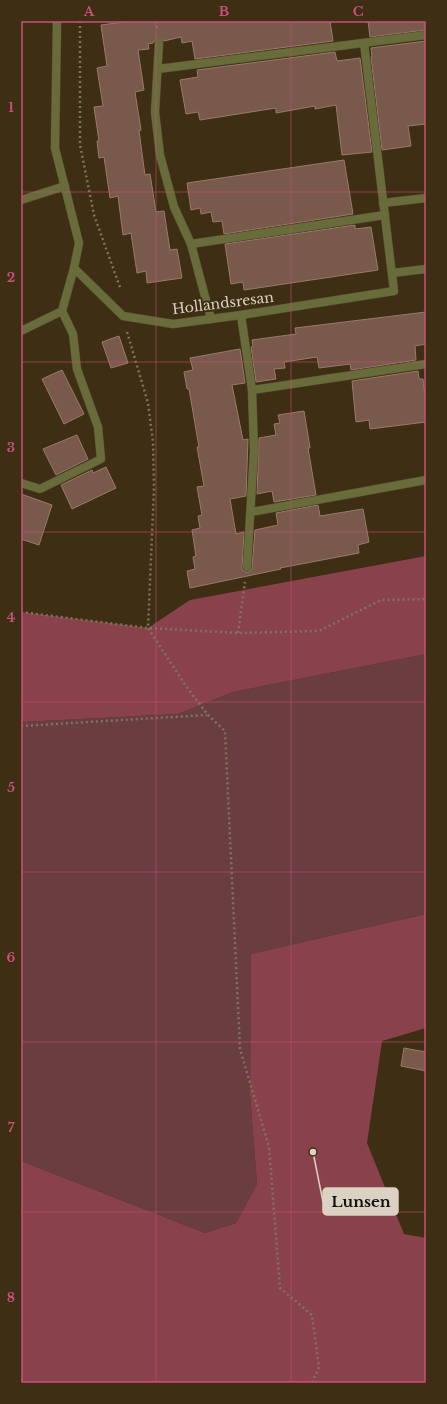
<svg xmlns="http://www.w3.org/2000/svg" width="447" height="1404" font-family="'Libre Baskerville',serif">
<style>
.green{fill:#6a3d41}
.forest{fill:#89424b}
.building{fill:#78594b;stroke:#9a7a6a}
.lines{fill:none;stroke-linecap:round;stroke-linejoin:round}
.lane-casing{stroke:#5a4c34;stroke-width:9}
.street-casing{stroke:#5a4c34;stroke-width:9}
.path{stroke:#80735d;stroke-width:2.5;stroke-dasharray:2 3;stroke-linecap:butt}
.lane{stroke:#686c3a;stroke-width:8}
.street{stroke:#686c3a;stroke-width:8}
.grid{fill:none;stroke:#ca507a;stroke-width:1;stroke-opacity:0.55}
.labels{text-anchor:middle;stroke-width:4;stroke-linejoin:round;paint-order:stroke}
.street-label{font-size:14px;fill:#dcd2c3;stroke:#3e2f14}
.leader{fill:none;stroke:#dcd2c3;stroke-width:1.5}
.callout-dot{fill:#dcd2c3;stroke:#3e2f14;stroke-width:1.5}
.callout{fill:#dcd2c3;stroke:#dcd2c3;stroke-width:1.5}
.callout-label{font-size:15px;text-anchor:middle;font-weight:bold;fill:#111}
.neatline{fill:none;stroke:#ca507a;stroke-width:1.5}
.grid-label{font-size:13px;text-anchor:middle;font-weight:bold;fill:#ca507a}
</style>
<rect width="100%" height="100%" fill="#3e2f14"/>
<path class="green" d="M 426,654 L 426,914 L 251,954 L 250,1094 L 257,1184 L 236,1223 L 205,1233 L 21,1161 L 21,722 L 178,714 L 233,692 Z"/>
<g class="forest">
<path d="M 426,556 L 426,654 L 233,692 L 178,714 L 21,722 L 21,612 L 148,628 L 190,600 Z"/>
<path d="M 426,914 L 426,1028 L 382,1041 L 367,1143 L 404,1234 L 426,1238 L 426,1383 L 21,1383 L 21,1161 L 205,1233 L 236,1223 L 257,1184 L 250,1094 L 251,954 Z"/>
</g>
<g class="building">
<path d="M 132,21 L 330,21 L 333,41 L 195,59 L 192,41 L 182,43 L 181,37 L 164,41 L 159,38 L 155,40 L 153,43 L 148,44 L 149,49 L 138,50 L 144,90 L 135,92 L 141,130 L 139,131 L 145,175 L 150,174 L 156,212 L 164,211 L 170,250 L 177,249 L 182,278 L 147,283 L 146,271 L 137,273 L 131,233 L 123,235 L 118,196 L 110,198 L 104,157 L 99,158 L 97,141 L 99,141 L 94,107 L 103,106 L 97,68 L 107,66 L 101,25 Z"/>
<path d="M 368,21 L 426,21 L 426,30 L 370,37 Z"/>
<path d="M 426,41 L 426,124 L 408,126 L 411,146 L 382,150 L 371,57 L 372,57 L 371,48 Z"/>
<path d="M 335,52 L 337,61 L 360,58 L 372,152 L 342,155 L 336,105 L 315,109 L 315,106 L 276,113 L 276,108 L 200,120 L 198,112 L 186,114 L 180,80 L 198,77 L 197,70 Z"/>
<path d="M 344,160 L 353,214 L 224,234 L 222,221 L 213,222 L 211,212 L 201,214 L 200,208 L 191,210 L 187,183 Z"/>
<path d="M 355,225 L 355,229 L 371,227 L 378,270 L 244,290 L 243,282 L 231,284 L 225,244 Z"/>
<path d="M 426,312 L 426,344 L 415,346 L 416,360 L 351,370 L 350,364 L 319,368 L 317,357 L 284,362 L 285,368 L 274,369 L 276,379 L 256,382 L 251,347 L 253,346 L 252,340 L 296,334 L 295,328 Z"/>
<path d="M 119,336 L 128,363 L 111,368 L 102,342 Z"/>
<path d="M 240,349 L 245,383 L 232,385 L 243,440 L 248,439 L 246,496 L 230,499 L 236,534 L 244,532 L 242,570 L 246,572 L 249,572 L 252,568 L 255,530 L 278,525 L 276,513 L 318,505 L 320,516 L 363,509 L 369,542 L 358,545 L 359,553 L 280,568 L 281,569 L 190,588 L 187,571 L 195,569 L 193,557 L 196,556 L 192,530 L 200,528 L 198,516 L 202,515 L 197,487 L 204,486 L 197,447 L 199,447 L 189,389 L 187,389 L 184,372 L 193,370 L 190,358 Z"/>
<path d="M 62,370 L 84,414 L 64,424 L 42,379 Z"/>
<path d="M 418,371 L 419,379 L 423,379 L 426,404 L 426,422 L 370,429 L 369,420 L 356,422 L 352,381 Z"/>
<path d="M 304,411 L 310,448 L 308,448 L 316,495 L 274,502 L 272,491 L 257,494 L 259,438 L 276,435 L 274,424 L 280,423 L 278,415 Z"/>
<path d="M 77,435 L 88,459 L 56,475 L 43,449 Z"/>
<path d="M 106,467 L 116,488 L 72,509 L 61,485 L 92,470 L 93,473 Z"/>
<path d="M 21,494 L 52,505 L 39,545 L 21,539 Z"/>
<path d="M 404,1048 L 426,1052 L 426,1071 L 401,1066 Z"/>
</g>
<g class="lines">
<defs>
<g id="lane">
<path d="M 159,43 L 155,112 L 160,155 L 174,207 L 191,244 L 211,319"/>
<path d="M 158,69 L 426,35"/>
<path d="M 21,200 L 65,186"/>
<path d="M 383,203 L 426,198"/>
<path d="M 191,244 L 385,215"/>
<path d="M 392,273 L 426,269"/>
<path d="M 241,315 L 252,390 L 254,451 L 247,567"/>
<path d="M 21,331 L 62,311"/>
<path d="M 252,390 L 426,364"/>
<path d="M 21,483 L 40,489 L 101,459 L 98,427 L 77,369 L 73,334 L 62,311 L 74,268 L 123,316 L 173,324 L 241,315 L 394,291 L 364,43"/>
<path d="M 251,512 L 426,480"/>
</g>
<path id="street" d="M 57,21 L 55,148 L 79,243 L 74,268"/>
</defs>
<use href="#lane" class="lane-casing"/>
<use href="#street" class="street-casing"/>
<g class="path">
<path d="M 80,21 L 80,145 L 94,215 L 121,290"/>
<path d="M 156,21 L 157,28"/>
<path d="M 127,332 L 148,403 L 153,442 L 154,488 L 148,628 L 186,686 L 208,715 L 225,731 L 240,1049 L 269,1147 L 280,1288 L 312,1315 L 319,1367 L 312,1383"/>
<path d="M 21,612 L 148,628 L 238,633 L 319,631 L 381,600 L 426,599"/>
<path d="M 238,633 L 245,582"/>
<path d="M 21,726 L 207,715"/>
</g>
<use href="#lane" class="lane"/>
<use href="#street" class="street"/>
</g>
<path class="grid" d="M 156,21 L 156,1383M 291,21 L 291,1383M 21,192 L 426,192M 21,362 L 426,362M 21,532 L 426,532M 21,702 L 426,702M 21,872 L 426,872M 21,1042 L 426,1042M 21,1212 L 426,1212"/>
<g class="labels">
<g class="street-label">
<text transform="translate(223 303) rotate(-7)" y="5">Hollandsresan</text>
</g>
</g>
<path class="leader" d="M313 1152L323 1202"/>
<circle class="callout-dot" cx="313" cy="1152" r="4"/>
<rect class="callout" x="323" y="1188" width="75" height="27" rx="4"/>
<g class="callout-label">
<text x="361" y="1207">Lunsen</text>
</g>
<rect width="447" height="1404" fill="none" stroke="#3e2f14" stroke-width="44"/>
<rect x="22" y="22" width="403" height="1360" class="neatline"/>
<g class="grid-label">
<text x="89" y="16">A</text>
<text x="224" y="16">B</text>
<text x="358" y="16">C</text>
<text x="11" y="112">1</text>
<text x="11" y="282">2</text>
<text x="11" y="452">3</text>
<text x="11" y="622">4</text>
<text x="11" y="792">5</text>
<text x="11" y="962">6</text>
<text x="11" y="1132">7</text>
<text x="11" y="1302">8</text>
</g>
</svg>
